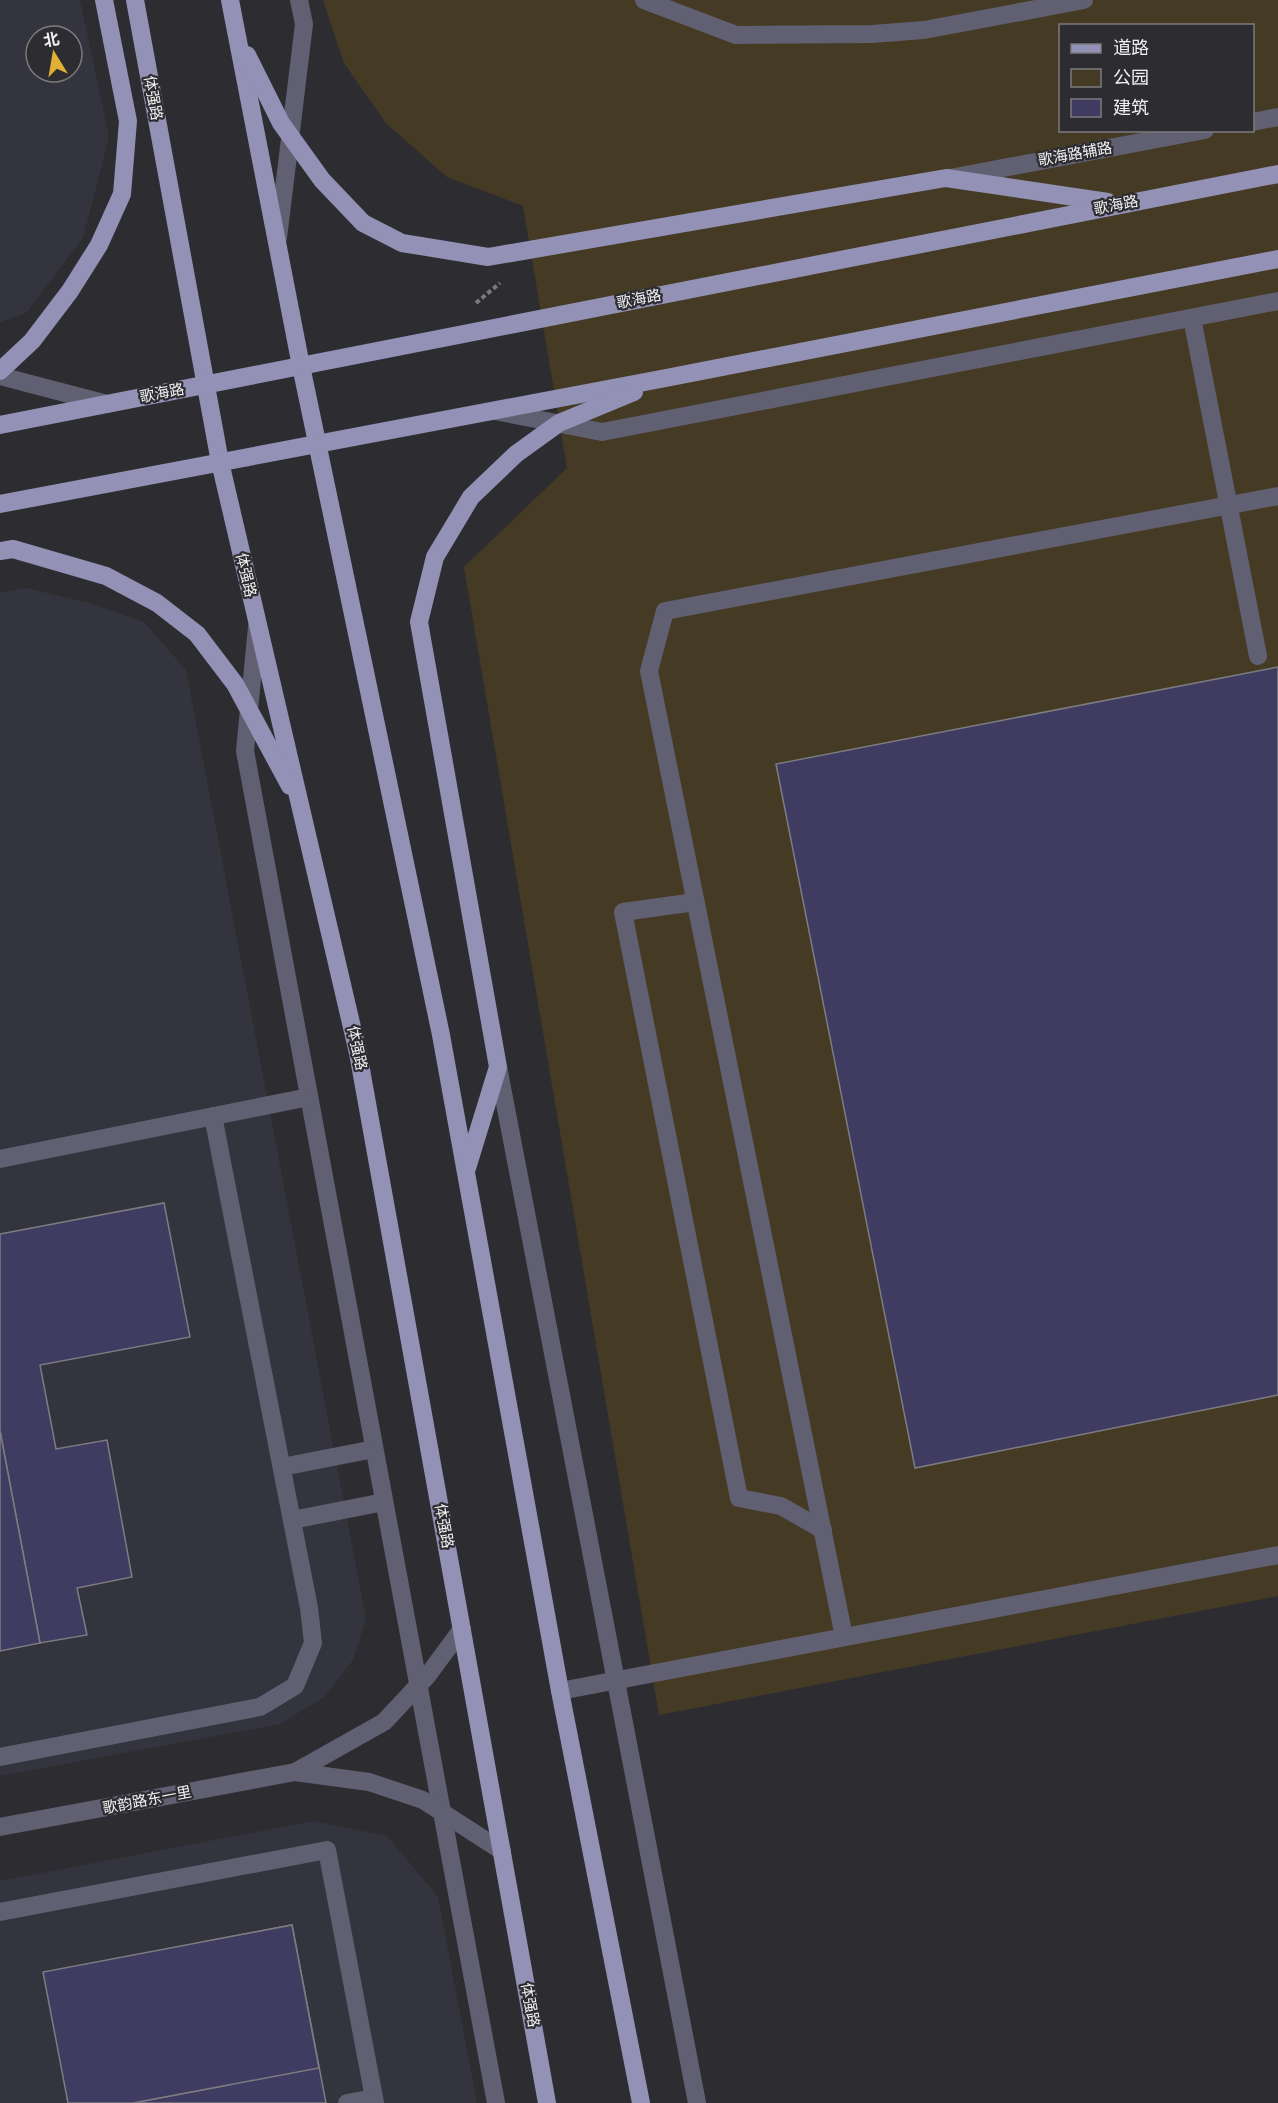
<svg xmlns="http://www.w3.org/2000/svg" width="1278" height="2103" font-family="Manrope,'Noto Sans SC',sans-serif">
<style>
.built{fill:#34343e;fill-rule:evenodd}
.green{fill:#453b24;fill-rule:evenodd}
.building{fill:#403c61;stroke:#7c7c81;stroke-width:1.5}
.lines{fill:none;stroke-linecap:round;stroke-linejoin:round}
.path{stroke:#7b7b7e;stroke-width:4;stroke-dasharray:4.5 3;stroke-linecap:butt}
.minor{stroke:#616072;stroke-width:18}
.major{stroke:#9391b5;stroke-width:18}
.labels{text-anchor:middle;stroke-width:4.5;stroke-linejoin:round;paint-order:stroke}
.street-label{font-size:15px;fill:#f1f1f4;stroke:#2d2d31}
</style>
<rect width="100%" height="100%" fill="#2d2d31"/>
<g class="built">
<path d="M 0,0 L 80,0 L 109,137 L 83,238 L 26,313 L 0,322 ZM 36,36 L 72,36 L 72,72 L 36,72 Z"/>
<path d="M 26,588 L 89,603 L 144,622 L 186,670 L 366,1619 L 353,1660 L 324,1697 L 280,1724 L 0,1776 L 0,593 Z"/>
<path d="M 314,1821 L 387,1836 L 438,1897 L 477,2103 L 0,2103 L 0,1881 Z"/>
</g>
<path class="green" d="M 323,0 L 1278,0 L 1278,1596 L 659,1715 L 464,567 L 567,468 L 523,206 L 447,177 L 386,123 L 344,63 ZM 1060,26 L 1252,26 L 1252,130 L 1060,130 Z"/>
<g class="building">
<path d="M 1278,667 L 1278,1395 L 915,1468 L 776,764 Z"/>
<path d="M 164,1203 L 190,1337 L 40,1365 L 56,1449 L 107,1440 L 132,1577 L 77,1588 L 87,1635 L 40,1643 L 0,1431 L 0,1234 Z"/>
<path d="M 0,1431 L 40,1643 L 0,1651 Z"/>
<path d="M 292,1925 L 326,2103 L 133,2103 L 229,2085 L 202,1942 Z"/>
<path d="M 292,1925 L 319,2068 L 133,2103 L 68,2103 L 43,1972 Z"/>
</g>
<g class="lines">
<path class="path" d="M 476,303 L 500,283"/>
<g class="minor">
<path d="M 644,0 L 736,35 L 872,34 L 924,30 L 1084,0"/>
<path d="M 1252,122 L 1278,117"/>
<path d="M 950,178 L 1205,130"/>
<path d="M 278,238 L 304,24 L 299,0"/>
<path d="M 1192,318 L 1258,656"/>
<path d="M 0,376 L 107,404"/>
<path d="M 495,411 L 602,432 L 1278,301"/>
<path d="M 257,627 L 245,751 L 496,2103"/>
<path d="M 695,902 L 623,912 L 739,1498 L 781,1506 L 823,1530"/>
<path d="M 498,1067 L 697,2103"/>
<path d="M 0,1159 L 309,1097"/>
<path d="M 282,1467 L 374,1449"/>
<path d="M 292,1520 L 384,1502"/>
<path d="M 844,1637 L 649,671 L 665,611 L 1278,496"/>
<path d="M 560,1691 L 1278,1555"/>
<path d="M 0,1757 L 260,1707 L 295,1686 L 313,1643 L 309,1608 L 213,1116"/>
<path d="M 295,1772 L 384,1722 L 428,1675 L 462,1629"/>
<path d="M 0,1827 L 295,1772 L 369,1782 L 423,1800 L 502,1851"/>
<path d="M 0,1912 L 327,1850 L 375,2103"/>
<path d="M 347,2103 L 374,2098"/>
</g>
<g class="major">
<path d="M 135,0 L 220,462 L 358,1053 L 547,2103"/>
<path d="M 230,0 L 301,366 L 441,1035 L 560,1691 L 641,2103"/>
<path d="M 247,55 L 281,123 L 322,180 L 363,223 L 402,243 L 488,257 L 946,178 L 1108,202"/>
<path d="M 0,371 L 32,341 L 70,291 L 99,245 L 122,194 L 128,121 L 104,0"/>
<path d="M 0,425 L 1278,174"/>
<path d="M 0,504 L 666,378 L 1278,259"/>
<path d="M 0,551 L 13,549 L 106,576 L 157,603 L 197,634 L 235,684 L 290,786"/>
<path d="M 467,1168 L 498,1067 L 419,622 L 435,557 L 471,497 L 516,454 L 559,423 L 634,392"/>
</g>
</g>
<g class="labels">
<g class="street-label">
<text transform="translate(153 98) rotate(80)" y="5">体强路</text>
<text transform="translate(1075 154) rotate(-10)" y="5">歌海路辅路</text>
<text transform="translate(1116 205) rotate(-11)" y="5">歌海路</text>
<text transform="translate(639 299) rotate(-11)" y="5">歌海路</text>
<text transform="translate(162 393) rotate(-11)" y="5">歌海路</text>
<text transform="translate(246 575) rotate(77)" y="5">体强路</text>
<text transform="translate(357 1048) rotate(78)" y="5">体强路</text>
<text transform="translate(444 1526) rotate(80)" y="5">体强路</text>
<text transform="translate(147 1800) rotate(-11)" y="5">歌韵路东一里</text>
<text transform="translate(530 2005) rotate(80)" y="5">体强路</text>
</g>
</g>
<rect x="1059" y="24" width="195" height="108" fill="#2d2d31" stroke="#7b7b7f" stroke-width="1.5"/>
<rect x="1071" y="44" width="30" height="9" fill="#9391b5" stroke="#7b7b7f" stroke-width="1.5"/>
<text x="1113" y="54" font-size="18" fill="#f1f1f4">道路</text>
<rect x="1071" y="69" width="30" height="18" fill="#453b24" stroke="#7b7b7f" stroke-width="1.5"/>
<text x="1113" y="84" font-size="18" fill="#f1f1f4">公园</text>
<rect x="1071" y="99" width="30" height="18" fill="#403c61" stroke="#7b7b7f" stroke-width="1.5"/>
<text x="1113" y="114" font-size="18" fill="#f1f1f4">建筑</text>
<g transform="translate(54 54) rotate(349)"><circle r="28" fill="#2d2d31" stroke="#7b7b7f" stroke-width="1.5"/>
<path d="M0-4.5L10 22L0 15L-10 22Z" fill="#dfb034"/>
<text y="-9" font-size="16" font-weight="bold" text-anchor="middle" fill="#f1f1f4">北</text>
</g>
</svg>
